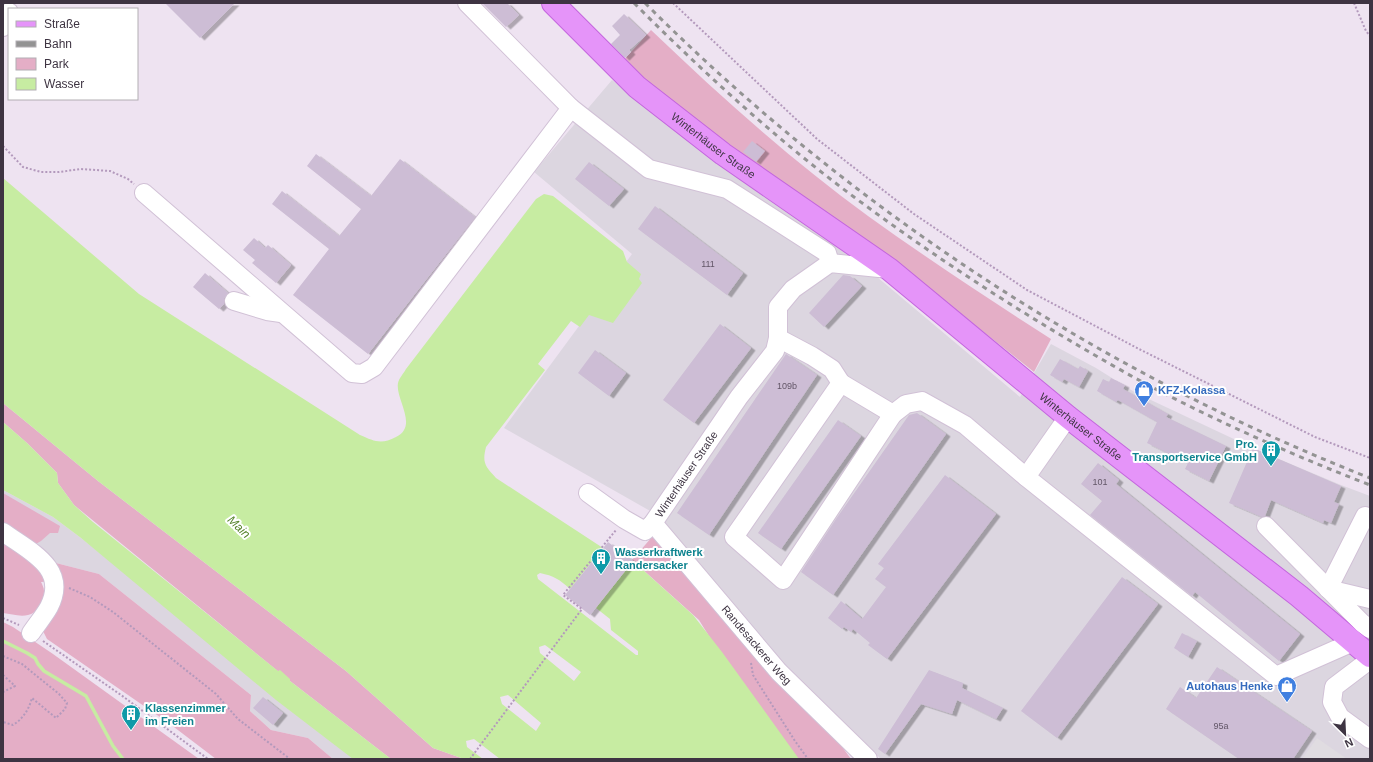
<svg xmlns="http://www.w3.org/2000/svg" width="1373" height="762" font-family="Arial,sans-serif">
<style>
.industrial{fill:#dcd6e0}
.green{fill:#e4aec6}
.parking{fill:#e0dce1}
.water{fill:#c7eca2;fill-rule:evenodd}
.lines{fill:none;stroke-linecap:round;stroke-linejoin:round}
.stream{stroke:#c7eca2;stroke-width:3.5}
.building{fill:#cdbdd5;filter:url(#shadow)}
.minor-casing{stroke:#d1c1d6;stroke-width:20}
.major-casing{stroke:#c366dd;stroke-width:24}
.path{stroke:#b399bc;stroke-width:2;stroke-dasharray:2 2;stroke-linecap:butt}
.minor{stroke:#fff;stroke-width:18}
.major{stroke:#e594f9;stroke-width:22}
.rail{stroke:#939393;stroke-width:3;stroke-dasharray:5 5;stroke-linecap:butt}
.labels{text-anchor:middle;stroke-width:4;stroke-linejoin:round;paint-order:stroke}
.number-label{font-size:9px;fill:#625667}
.street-label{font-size:11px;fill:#3e3442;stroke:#fff}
.shop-label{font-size:11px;font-weight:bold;fill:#366cbe;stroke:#fff;text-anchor:start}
.culture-label{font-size:11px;font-weight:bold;fill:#0d838f;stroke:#fff;text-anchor:start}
.water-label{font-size:12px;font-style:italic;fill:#55822a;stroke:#fff}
</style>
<defs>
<filter id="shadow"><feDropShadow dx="4.5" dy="2.5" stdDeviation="0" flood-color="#0004"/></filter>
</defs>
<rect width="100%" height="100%" fill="#eee3f1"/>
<g class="industrial">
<path d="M 612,80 L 877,277 L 1020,397 L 1051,344 L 1096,368 L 1136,393 L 1253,448 L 1341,485 L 1370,496 L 1370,759 L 881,759 L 785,668 L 652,512 L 504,428 L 632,254 L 534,172 Z"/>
<path d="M 3,490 L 53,517 L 81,538 L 358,759 L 333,759 L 308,738 L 271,730 L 250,711 L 251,695 L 99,574 L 52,562 L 3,532 Z"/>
</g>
<g class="green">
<path d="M 651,30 C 720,96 791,160 868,216 C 928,259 990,300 1051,339 L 1034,372 L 922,283 L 705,131 L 623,61 Z"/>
<path d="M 3,403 L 98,481 L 346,671 L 433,748 L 464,759 L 391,759 L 290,681 L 74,505 L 58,483 L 57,473 L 27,443 L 3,422 Z"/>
<path d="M 3,493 L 60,526 L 58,533 L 50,533 L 41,541 L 34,545 L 3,528 Z"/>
<path d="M 3,532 L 52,562 L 99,574 L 251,695 L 250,711 L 271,730 L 308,738 L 333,759 L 216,759 L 170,724 L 47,639 L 42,629 L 55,581 L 41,582 C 42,584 44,588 44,591 C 46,600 38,613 28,615 C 20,617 11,614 3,613 Z"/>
<path d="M 652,537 L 807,699 L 851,759 L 777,759 L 746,696 L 699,620 L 632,560 Z"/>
<path d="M 3,622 L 13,627 L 53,654 L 199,759 L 3,759 Z"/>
</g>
<path class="parking" d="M 1317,738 L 1347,759 L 1302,759 Z"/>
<g class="water">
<path d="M 3,178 L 139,294 L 360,435 C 374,441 381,445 396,437 C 419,426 395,399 398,383 C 399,378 404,373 406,369 L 536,199 L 544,194 L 553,196 L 623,251 L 627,262 L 641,274 L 639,279 L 642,283 L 613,323 L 589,315 L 580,327 L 571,321 L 538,364 L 545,370 L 486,447 C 482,463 485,466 496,478 L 603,548 L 570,589 C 559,579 554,576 540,573 L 537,575 L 538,579 L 636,655 L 638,655 L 638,651 L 611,630 L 610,619 L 596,608 L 633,561 L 693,615 L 722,652 L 799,759 L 500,759 L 474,739 L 466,741 L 467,747 L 483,759 L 464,759 L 433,748 L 346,671 L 98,481 L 3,403 ZM 545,645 L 581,672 L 574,681 L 540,653 L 539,647 ZM 508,695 L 541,723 L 536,731 L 502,704 L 500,697 Z"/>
<path d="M 3,422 L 27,443 L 57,473 L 58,483 L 74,505 L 93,522 L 278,671 L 280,670 L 290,679 L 290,681 L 391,759 L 353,759 L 276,700 L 81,538 L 53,517 L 3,490 Z"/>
</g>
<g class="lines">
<path class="stream" d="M 3,641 L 27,653 L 35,658 L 38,664 L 44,671 L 86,696 L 113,746 L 123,759"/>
</g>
<g class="building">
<path d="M 165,3 L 235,3 L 200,38 Z"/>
<path d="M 482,3 L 507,3 L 519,15 L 506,27 Z"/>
<path d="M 624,14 L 646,35 L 629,50 L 631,52 L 625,58 L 611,44 L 620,35 L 612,26 Z"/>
<path d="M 752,141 L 765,151 L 756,162 L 743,152 Z"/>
<path d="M 316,154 L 371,196 L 400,159 L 475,217 L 368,354 L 293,295 L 329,249 L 272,204 L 282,191 L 339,236 L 361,209 L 307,166 Z"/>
<path d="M 589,162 L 624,189 L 609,206 L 575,179 Z"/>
<path d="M 655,206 L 743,273 L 727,295 L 638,229 Z"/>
<path d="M 254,238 L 265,248 L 268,245 L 291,265 L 276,283 L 252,263 L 255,260 L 243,250 Z"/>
<path d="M 205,273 L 228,293 L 224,298 L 224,304 L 219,309 L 193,287 Z"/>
<path d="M 843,275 L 850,276 L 862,286 L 824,327 L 809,313 Z"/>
<path d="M 720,324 L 751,348 L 694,423 L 663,400 Z"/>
<path d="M 595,350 L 626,373 L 609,396 L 578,373 Z"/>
<path d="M 786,354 L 817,375 L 709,535 L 677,513 Z"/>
<path d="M 1060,359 L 1078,369 L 1080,366 L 1088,371 L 1079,387 L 1064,379 L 1062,382 L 1050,375 Z"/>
<path d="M 1111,378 L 1125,385 L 1123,389 L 1168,414 L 1166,417 L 1226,446 L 1209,481 L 1185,469 L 1188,463 L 1147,443 L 1157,422 L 1118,400 L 1116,402 L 1097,391 L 1103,379 L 1109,382 Z"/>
<path d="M 917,413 L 946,434 L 833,595 L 801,572 L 836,519 L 909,415 Z"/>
<path d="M 838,420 L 861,436 L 781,549 L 758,533 Z"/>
<path d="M 1253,448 L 1341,486 L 1334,502 L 1339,504 L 1331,523 L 1324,520 L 1323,523 L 1271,500 L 1265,516 L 1262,517 L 1229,503 Z"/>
<path d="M 1098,463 L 1119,480 L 1116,484 L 1300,634 L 1279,661 L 1195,592 L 1192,596 L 1090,515 L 1102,501 L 1081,484 Z"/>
<path d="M 945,475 L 996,514 L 887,659 L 868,645 L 870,643 L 853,629 L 851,632 L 844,627 L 842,629 L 828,618 L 841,601 L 862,619 L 886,587 L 875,579 L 884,568 L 878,564 Z"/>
<path d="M 608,542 L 633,561 L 590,615 L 565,595 Z"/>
<path d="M 1122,577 L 1158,604 L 1057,738 L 1021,711 Z"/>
<path d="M 1182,633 L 1197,641 L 1188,657 L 1174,648 Z"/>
<path d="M 1217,667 L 1312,731 L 1293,759 L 1239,759 L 1166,709 L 1180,687 L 1196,698 Z"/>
<path d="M 929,670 L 963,683 L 962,688 L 1003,708 L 996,719 L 957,700 L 952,714 L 921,704 L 885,754 L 878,749 Z"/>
<path d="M 263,697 L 283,713 L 273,725 L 253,708 Z"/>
</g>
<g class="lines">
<defs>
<g id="minor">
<path d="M 467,3 L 571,108 L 649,169 L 727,189 L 827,253 L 830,263"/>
<path d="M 3,27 L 9,12"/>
<path d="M 144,193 L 352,373 L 362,374 L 374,367 L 571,108"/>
<path d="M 234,301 L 267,311 L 281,313"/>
<path d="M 778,338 L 812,356 L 832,369 L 841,383 L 734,537 L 783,580 L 893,414"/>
<path d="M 841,383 L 893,414 L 906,404 L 922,401 L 965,425 L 1026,477"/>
<path d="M 1068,417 L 1026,477 L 1276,676 L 1353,642"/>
<path id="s1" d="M 588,493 L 624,519 L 645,531 L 653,523 L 739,397 L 775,351 L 778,338 L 778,307 L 793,289 L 830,263 L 889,269"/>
<path d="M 1365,516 L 1328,589 L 1370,599"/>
<path id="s2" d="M 653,523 L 779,672 L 868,759"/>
<path d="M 1266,526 L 1362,623 L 1370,629"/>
<path d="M 3,532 C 29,551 69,568 49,607 C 44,616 37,624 31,633"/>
<path d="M 1370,656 L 1363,665 L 1334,687 L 1332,702 L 1340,717 L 1370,739"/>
</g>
<g id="major">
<path id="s3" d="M 553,3 L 637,87 L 723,154 L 889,269 L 1068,417 L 1299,596 L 1370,656"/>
</g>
</defs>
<use href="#minor" class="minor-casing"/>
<use href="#major" class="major-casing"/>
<g class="path">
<path d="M 673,3 L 817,139 L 914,214 L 1027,290 L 1139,349 L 1315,437 L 1370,458"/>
<path d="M 1354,3 L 1366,31 L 1370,36"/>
<path d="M 3,146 L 23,167 L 41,172 L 59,172 L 81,169 L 110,171 L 128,179 L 134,184"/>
<path d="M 69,588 L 90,597 L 113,612 L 216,694 L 238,719 L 290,759"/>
<path d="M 3,618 L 19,625"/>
<path d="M 43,641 L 121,695 L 208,759"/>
<path d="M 3,656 L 22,664 L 59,694 L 67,703 L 65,709 L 56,718 L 32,698 C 29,709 23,719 13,725 L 3,722"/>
<path d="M 751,663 L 753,675 L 795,741 L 808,759"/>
<path d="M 3,675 L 15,686 L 3,692"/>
<path d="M 470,759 L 582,609 L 563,595 L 616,530"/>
</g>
<use href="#minor" class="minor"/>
<use href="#major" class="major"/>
<g class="rail">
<path d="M 634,3 C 703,72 776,139 854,197 C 944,264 1038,324 1135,378 C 1211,419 1290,454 1370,485"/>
<path d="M 645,3 C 851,209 1098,371 1370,478"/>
</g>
</g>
<defs>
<symbol id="shop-pin" viewBox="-11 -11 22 30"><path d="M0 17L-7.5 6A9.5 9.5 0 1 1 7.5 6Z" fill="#3f7fe0" stroke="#fff"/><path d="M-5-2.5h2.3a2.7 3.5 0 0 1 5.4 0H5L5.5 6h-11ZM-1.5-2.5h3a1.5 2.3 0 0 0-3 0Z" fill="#fff"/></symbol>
<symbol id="building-pin" viewBox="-11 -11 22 30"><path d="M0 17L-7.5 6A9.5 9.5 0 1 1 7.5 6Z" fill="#0f9aa8" stroke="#fff"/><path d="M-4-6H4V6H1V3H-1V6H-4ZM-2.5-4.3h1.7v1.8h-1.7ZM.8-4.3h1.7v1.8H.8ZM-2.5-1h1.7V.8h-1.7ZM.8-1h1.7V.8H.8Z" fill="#fff"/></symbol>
</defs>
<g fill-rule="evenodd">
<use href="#shop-pin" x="1133" y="379" width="22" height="30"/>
<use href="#building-pin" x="1260" y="439" width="22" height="30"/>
<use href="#building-pin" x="590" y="547" width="22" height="30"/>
<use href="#shop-pin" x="1276" y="675" width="22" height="30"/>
<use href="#building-pin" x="120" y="703" width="22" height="30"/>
</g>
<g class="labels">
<g class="number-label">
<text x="708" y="267">111</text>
<text x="787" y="389">109b</text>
<text x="1100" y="485">101</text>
<text x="1221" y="729">95a</text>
</g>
<g class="street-label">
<text dy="4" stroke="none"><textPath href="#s3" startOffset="215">Winterhäuser Straße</textPath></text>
<text dy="4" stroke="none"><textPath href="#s3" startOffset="678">Winterhäuser Straße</textPath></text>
<text dy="4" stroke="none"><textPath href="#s1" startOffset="139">Winterhäuser Straße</textPath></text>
<text dy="4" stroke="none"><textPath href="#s2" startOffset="160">Randesackerer Weg</textPath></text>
</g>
<g class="shop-label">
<text x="1158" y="394">KFZ-Kolassa</text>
<text x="1273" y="690" text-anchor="end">Autohaus Henke</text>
</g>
<g class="culture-label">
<text x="1257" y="448" text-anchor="end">Pro.<tspan x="1257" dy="13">Transportservice GmbH</tspan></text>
<text x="615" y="556">Wasserkraftwerk<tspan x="615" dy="13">Randersacker</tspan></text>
<text x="145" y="712">Klassenzimmer<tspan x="145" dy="13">im Freien</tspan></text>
</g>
<g class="water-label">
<text transform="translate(239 527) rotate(44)" y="4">Main</text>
</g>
</g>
<rect width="1373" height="762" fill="none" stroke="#3e3442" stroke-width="8"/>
<rect x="8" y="8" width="130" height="92" fill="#ffffff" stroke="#b2aeb3"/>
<rect x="16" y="21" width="20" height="6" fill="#e594f9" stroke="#b2aeb3"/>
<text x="44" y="28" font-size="12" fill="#3e3442">Straße</text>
<rect x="16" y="41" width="20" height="6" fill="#939393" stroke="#b2aeb3"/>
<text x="44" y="48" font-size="12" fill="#3e3442">Bahn</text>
<rect x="16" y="58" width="20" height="12" fill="#e4aec6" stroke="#b2aeb3"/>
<text x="44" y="68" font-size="12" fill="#3e3442">Park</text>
<rect x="16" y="78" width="20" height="12" fill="#c7eca2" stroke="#b2aeb3"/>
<text x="44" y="88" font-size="12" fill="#3e3442">Wasser</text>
<g transform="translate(1345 734) rotate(156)" stroke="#ffffff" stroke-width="3" paint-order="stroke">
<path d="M0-3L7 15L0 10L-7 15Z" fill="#3e3442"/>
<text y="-6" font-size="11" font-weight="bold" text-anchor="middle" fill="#3e3442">N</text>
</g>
</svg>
